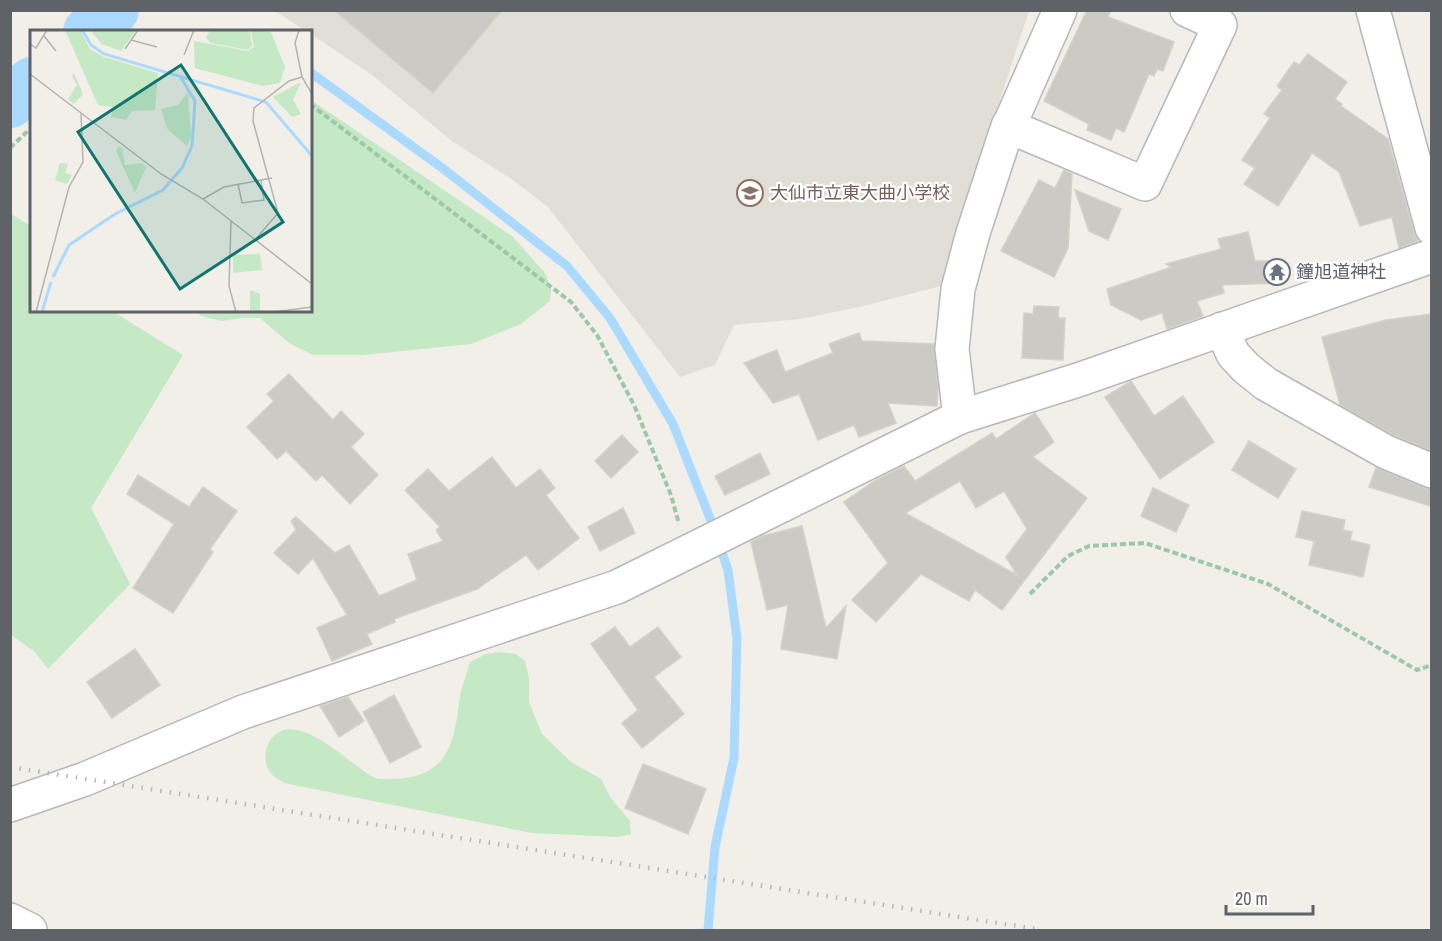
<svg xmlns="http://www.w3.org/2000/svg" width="1442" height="941" font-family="'Archivo Narrow','Noto Sans JP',sans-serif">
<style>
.education{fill:#e1ded6}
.green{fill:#c5e8c5}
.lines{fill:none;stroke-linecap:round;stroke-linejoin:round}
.stream{stroke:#aadaff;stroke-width:9}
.river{stroke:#aadaff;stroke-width:52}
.building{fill:#cccac5;stroke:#d6d1c6;stroke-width:1.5;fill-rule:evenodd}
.minor-casing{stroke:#b5b8bc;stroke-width:36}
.path{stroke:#9cc7a9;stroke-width:4;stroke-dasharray:6 3;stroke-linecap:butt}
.minor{stroke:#fff;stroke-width:33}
.rail{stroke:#b6b7b8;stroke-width:4.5;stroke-dasharray:1.5 8;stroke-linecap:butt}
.labels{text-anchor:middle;stroke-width:4.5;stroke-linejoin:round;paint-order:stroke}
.education-label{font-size:18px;fill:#785e54;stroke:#fff;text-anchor:start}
.worship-label{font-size:18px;fill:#5b616d;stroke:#fff;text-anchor:start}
.inset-river{fill:none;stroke:#aadaff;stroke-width:3}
.inset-road{fill:none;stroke:#b3b3b1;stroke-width:1.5}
.view{fill:#0f766e;fill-opacity:0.15;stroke:#0f766e;stroke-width:3}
.inset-edge{fill:none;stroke:#5f6368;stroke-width:3}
</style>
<rect width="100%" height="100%" fill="#f1efe8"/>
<path class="education" d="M 275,11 L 1029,11 L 946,266 L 945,285 L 859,307 L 800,319 L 734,325 L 715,365 L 680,377 L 548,207 L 513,180 L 453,142 L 372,75 L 311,34 L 310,32 L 306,31 Z"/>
<g class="green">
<path d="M 311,100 L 512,236 L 545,273 L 551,289 L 550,301 L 521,324 L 471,344 L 363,355 L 313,355 L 289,343 L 260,318 L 241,318 L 222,321 L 201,316 L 196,311 L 310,310 Z"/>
<path d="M 11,214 L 31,226 L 32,310 L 112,311 L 183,355 L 91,508 L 130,584 L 48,669 L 35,652 L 11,635 Z"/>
<path d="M 500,652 L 516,654 L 525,661 L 529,678 L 529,702 L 542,734 L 571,762 L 601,779 L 610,797 L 630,821 L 631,834 L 618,837 L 532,833 L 284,783 C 280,780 273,777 270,772 C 262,761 265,743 275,735 C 300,712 351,765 373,777 C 378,780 385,779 391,779 C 414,779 436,773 448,750 C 456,733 457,716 460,697 C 462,686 467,674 470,662 L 486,654 Z"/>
</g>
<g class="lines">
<g class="stream">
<path d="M 310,72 L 445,170 L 567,266 L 610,318 L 673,424 L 715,531"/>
<path d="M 708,930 L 715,847 L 734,758 L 737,639 L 728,570 L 719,544"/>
</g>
<g class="river">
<path d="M 89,32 L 113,10"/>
<path d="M 10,102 L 32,83"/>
</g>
</g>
<g class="building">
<path d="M 334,10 L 502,10 L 433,93 Z"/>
<path d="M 1087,10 L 1111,10 L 1108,17 L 1174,42 L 1163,71 L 1157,69 L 1154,76 L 1149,74 L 1124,132 L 1116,128 L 1111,140 L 1087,130 L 1089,124 L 1044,101 Z"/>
<path d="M 1308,54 L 1347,82 L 1335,99 L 1342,104 L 1341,106 L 1388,139 L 1414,233 L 1418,241 L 1399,248 L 1392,217 L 1360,226 L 1339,172 L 1312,153 L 1278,206 L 1244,184 L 1255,168 L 1242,160 L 1270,118 L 1264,114 L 1282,90 L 1277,86 L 1294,62 L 1299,65 Z"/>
<path d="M 1064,170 L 1072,174 L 1068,248 L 1054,277 L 1001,251 L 1039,180 L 1055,188 Z"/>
<path d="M 1075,190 L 1121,209 L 1108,240 L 1089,231 Z"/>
<path d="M 1248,232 L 1255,261 L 1273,261 L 1277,283 L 1222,285 L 1224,293 L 1197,301 L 1203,316 L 1167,329 L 1162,313 L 1141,320 L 1111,305 L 1107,289 L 1172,267 L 1166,264 L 1221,249 L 1218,239 Z"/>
<path d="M 1034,306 L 1059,307 L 1058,318 L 1065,318 L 1063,360 L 1022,358 L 1024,313 L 1033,314 Z"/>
<path d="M 1431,314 L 1431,451 L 1394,435 L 1340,405 L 1322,337 L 1386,320 Z"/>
<path d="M 859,333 L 862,341 L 934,344 L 938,388 L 937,406 L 888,403 L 896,423 L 859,437 L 854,425 L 818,440 L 799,394 L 773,403 L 744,363 L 777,350 L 785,372 L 833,353 L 829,344 Z"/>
<path d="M 289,374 L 333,420 L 341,411 L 364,434 L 351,447 L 378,475 L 350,504 L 322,475 L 316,481 L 286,451 L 277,459 L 247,427 L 274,401 L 267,394 Z"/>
<path d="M 1131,381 L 1154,416 L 1183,396 L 1214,442 L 1160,479 L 1105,397 Z"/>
<path d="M 1035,413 L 1054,442 L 1033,457 L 1087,498 L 1002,610 L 975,590 L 969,601 L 921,574 L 876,622 L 852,600 L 888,563 L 844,502 L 876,480 L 904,466 L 915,481 L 992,433 L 996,439 ZM 960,481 L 976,508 L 1004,491 L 1027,529 L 1006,557 L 1017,575 L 905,513 Z"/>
<path d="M 622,435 L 638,452 L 611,478 L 595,461 Z"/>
<path d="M 1249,441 L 1296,469 L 1278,498 L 1232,470 Z"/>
<path d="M 760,453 L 770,474 L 725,495 L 715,476 Z"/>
<path d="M 492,457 L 516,488 L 540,469 L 555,488 L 546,495 L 579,538 L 538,570 L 526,555 L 477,589 L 394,619 L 395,622 L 367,634 L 372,644 L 332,661 L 317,628 L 347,615 L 313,558 L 298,574 L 274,553 L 296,530 L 291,521 L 296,517 L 335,553 L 349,545 L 379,596 L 417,580 L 408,554 L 443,541 L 436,530 L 440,527 L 405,490 L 428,469 L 449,491 Z"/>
<path d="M 1376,468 L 1425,488 L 1431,489 L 1431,506 L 1369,487 Z"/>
<path d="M 138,475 L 189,507 L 203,487 L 237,511 L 210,549 L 213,552 L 173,613 L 133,588 L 174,524 L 127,494 Z"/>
<path d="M 1153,488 L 1189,505 L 1176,532 L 1141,516 Z"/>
<path d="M 623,508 L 635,533 L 600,551 L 588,527 Z"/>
<path d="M 1302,511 L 1345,520 L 1343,530 L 1352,532 L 1350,540 L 1370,545 L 1363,577 L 1309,565 L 1314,541 L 1296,537 Z"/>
<path d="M 802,526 L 826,628 L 846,606 L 837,659 L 781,649 L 788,605 L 767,610 L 751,542 L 762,536 Z"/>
<path d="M 615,627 L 630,647 L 658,627 L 681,657 L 654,677 L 684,714 L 642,748 L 622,723 L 638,710 L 591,644 Z"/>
<path d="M 135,649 L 160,685 L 112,718 L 87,682 Z"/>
<path d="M 394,695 L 421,747 L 390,763 L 363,712 Z"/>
<path d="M 348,697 L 364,721 L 339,737 L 320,706 Z"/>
<path d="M 643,764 L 706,789 L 688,834 L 625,808 Z"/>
</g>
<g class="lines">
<defs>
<g id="minor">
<path d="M 1373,10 L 1432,228"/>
<path d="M 1008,126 L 1145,184 L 1220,25 L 1187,10"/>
<path d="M 1222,329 L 1233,354 L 1246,368 L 1266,384 L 1386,452 L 1432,471"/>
<path d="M 960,417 L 952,349 L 958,289 L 973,233 L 1005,135 L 1060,10"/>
<path d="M 10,805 L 85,779 L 243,712 L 617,587 L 960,417 L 1078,380 L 1432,256"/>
<path d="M 10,920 L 30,930"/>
</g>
</defs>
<use href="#minor" class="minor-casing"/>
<g class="path">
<path d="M 310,104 L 571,302 L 597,335 L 634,405 L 671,495 L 679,524"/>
<path d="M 10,148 L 32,127"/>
<path d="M 1030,594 L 1068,556 L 1089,546 L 1145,543 L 1268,584 L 1417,670 L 1432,665"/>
</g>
<use href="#minor" class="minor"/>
<path class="rail" d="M 10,767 L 1042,930"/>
</g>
<defs>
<symbol id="school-ring" viewBox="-11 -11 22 22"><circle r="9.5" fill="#fff" stroke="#8d6e63" stroke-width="1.5"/><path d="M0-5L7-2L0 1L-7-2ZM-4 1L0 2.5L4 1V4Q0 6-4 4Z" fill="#8d6e63"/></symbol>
<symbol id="temple-ring" viewBox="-11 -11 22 22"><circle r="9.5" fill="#fff" stroke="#6b7280" stroke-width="1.5"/><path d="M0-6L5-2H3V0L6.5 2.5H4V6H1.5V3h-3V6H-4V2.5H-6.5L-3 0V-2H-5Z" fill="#6b7280"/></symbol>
</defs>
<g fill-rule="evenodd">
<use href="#school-ring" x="735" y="178" width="30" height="30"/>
<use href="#temple-ring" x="1262" y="257" width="30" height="30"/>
</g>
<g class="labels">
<g class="education-label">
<text x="770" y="199">大仙市立東大曲小学校</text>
</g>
<g class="worship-label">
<text x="1296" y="278">鐘旭道神社</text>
</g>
</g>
<g transform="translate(30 30)">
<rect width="282" height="282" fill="#f1efe8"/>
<path d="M 35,0 L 50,0 L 60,19 L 74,27 L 128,43 L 125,80 L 102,81 L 96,90 L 81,87 L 83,77 L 68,75 ZM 60,0 L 106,0 L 91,21 L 72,14 ZM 180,0 L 214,0 L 220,3 L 222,16 L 218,20 L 181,13 L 176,8 ZM 221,0 L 241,2 L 255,37 L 250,53 L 233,56 L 165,38 L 164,11 L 218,21 L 224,17 ZM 44,43 L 53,64 L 44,74 L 38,69 L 47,55 L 42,46 ZM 271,52 L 263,70 L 271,84 L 262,87 L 243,67 ZM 158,62 L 161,107 L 157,116 L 138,100 L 131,79 L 148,75 ZM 88,117 L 92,118 L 95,135 L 112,133 L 116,137 L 105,163 L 86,121 ZM 30,133 L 38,134 L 35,143 L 42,145 L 37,154 L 25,150 ZM 230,224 L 232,240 L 203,243 L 203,225 ZM 220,260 L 230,264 L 230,282 L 220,282 Z" fill="#c5e8c5"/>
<path class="inset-river" d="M 52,0 L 61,15 L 74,24 L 236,72 L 282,126M 23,247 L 39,215 L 85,184 L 133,160 L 152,138 L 162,116 L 165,71 L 150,46M 12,282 L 21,252"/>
<path class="inset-road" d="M 269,0 L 265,13 L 272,47 L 282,64M 14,6 L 26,21M 101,10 L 127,17M 0,14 L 6,18 L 17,0M 95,19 L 108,0M 154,25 L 164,0M 0,44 L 131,144 L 173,169 L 282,254M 208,154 L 212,173 L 234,170 L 231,150M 173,169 L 194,157 L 242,148M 201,191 L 199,256 L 206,282M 225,210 L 248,183 L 223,91 L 224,78 L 259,51 L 272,47M 6,282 L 39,157 L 53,132 L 51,83M 244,282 L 282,277"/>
<path class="view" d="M 151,35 L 253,192 L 150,259 L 48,102 Z"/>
<rect width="282" height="282" class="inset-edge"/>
</g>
<rect width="1442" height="941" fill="none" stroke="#5f6368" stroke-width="24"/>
<path d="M1226 905v9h87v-9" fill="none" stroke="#5f6368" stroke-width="3"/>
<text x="1235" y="905" font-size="18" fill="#5f6368" stroke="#ffffff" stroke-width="4.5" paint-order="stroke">20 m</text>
</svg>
